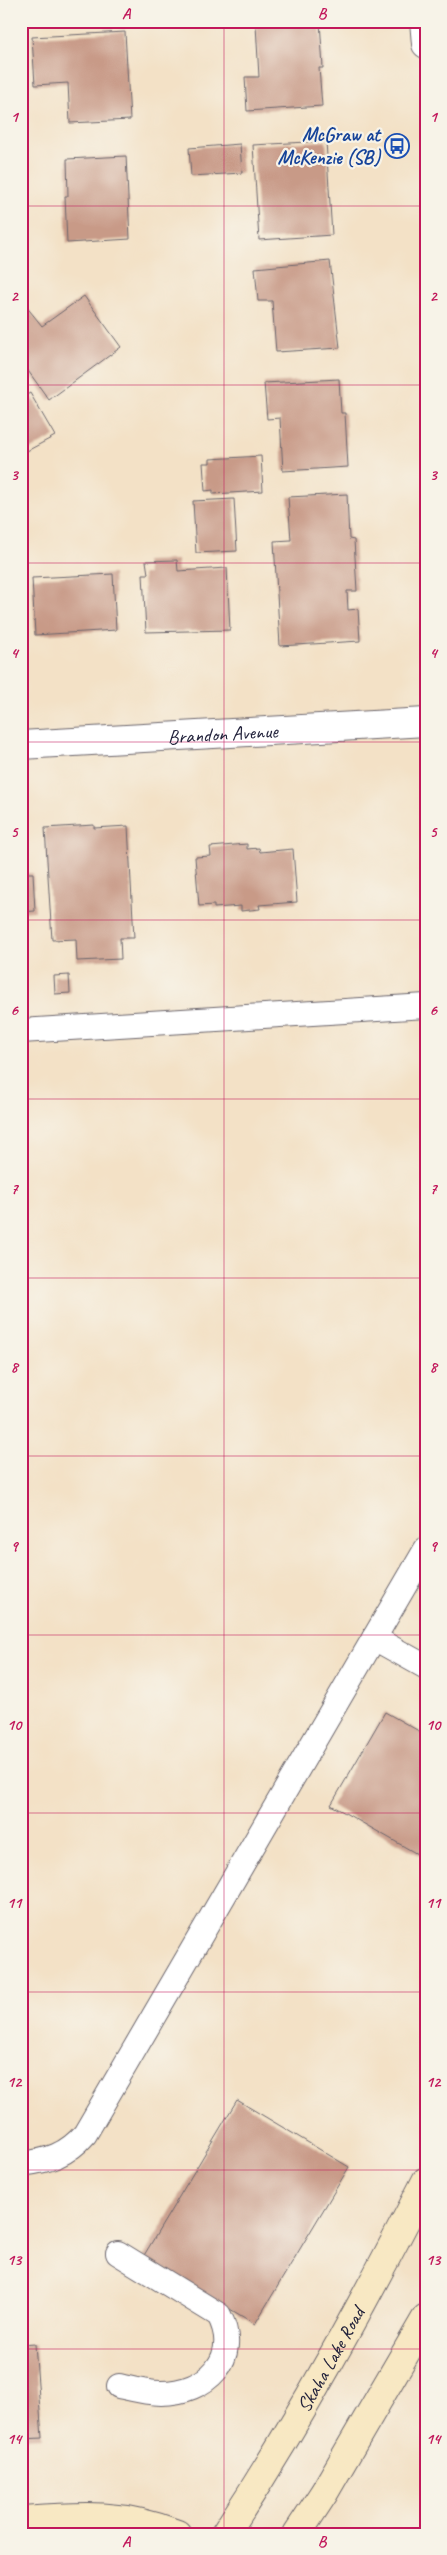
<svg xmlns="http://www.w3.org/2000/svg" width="447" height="2555" font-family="Caveat,sans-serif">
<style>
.building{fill:#c89a87}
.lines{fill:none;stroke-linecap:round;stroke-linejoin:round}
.lane-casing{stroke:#6b656c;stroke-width:26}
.street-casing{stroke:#6b656c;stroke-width:30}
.secondary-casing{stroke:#6b656c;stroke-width:30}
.lane{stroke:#fff;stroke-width:24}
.street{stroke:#fff;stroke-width:28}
.secondary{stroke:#f8e8c3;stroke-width:28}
.grid{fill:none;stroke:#c2185b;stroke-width:1;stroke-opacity:0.55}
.labels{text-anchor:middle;stroke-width:4.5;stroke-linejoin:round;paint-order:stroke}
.transit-label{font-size:20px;font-weight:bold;fill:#164399;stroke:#f7f3e8;text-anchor:end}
.street-label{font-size:20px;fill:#22223b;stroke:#f7f3e8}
.neatline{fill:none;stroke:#c2185b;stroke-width:2}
.grid-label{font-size:16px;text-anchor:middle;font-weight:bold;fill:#c2185b}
</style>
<rect width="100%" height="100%" fill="#f7f3e8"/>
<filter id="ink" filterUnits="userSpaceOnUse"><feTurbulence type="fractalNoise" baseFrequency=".02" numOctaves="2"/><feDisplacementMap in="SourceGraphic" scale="10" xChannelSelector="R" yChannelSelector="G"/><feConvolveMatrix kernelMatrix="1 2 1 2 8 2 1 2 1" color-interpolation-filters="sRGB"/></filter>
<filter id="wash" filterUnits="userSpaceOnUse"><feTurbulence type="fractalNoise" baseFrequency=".0096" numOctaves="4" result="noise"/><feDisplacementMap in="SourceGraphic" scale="20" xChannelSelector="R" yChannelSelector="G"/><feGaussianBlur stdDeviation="1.12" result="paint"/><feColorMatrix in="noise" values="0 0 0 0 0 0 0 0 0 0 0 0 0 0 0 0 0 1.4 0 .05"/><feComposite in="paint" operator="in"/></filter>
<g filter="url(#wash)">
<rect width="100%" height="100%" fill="#f3e1c6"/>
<g id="blocks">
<g class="building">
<path d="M 320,21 L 323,68 L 319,68 L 322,106 L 247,111 L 245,77 L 259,77 L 256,25 Z"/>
<path d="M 125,32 L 130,120 L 70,123 L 68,83 L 35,85 L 32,37 Z"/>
<path d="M 326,141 L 332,235 L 259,240 L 253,145 Z"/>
<path d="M 240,144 L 242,173 L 191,176 L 189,148 Z"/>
<path d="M 126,156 L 130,239 L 67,243 L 65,196 L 68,196 L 67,159 Z"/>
<path d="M 330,261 L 340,348 L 276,352 L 272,301 L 258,301 L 255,268 Z"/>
<path d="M 84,296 L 121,347 L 49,400 L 21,361 L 21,300 L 42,326 Z"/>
<path d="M 339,379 L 341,413 L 345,413 L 348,467 L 283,471 L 280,418 L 267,419 L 264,383 Z"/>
<path d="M 30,393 L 55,436 L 27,451 L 21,441 L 21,398 Z"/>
<path d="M 261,456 L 263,491 L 213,494 L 213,490 L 205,491 L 203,463 L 210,463 L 210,459 Z"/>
<path d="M 347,494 L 349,539 L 354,540 L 357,591 L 347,591 L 348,610 L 358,609 L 360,641 L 280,646 L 274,541 L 291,540 L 288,497 Z"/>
<path d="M 234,499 L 237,551 L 196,553 L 193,501 Z"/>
<path d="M 177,560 L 178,571 L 227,568 L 230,630 L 146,632 L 143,574 L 148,574 L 146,561 Z"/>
<path d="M 113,574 L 116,630 L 35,635 L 32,578 Z"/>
<path d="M 94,825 L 94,828 L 128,826 L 134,938 L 120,938 L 121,959 L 77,961 L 76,939 L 52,940 L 45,828 Z"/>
<path d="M 247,844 L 247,849 L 259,848 L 260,852 L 293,849 L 297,902 L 259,905 L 260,909 L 241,911 L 241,906 L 214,908 L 214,905 L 199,906 L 195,857 L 211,856 L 210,847 Z"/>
<path d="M 21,873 L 33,873 L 35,911 L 21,912 Z"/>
<path d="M 69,975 L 70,993 L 55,994 L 54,976 Z"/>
<path d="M 385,1712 L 426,1735 L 426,1859 L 331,1805 Z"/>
<path d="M 237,2100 L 349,2167 L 255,2324 L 143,2257 Z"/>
<path d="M 35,2344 L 42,2438 L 21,2439 L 21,2345 Z"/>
</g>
</g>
</g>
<g filter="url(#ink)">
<use href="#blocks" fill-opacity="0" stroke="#6b656c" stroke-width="1"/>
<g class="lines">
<defs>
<g id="lane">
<path d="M 21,1031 L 426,1006"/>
<path d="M 374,1638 L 426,1667"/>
<path d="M 21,2164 C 48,2161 67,2155 85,2134 L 426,1549"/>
<path d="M 118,2253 L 219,2315 C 242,2359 206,2393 161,2393 C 147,2393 132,2389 119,2386"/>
</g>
<g id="street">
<path d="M 424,21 L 426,44"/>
<path id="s1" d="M 21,745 L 426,722"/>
</g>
<g id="secondary">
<path d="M 21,2520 C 78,2516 123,2512 177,2534"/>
<path id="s2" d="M 225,2534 C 300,2420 364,2302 426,2181"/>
<path d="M 297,2534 L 324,2493 L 426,2318"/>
</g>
</defs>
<use href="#lane" class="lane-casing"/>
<use href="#street" class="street-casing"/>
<use href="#secondary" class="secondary-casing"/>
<use href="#lane" class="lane"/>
<use href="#street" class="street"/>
<use href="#secondary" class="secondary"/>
</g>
</g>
<path class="grid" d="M 224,21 L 224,2534M 21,206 L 426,206M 21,385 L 426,385M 21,563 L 426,563M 21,742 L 426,742M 21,920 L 426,920M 21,1099 L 426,1099M 21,1278 L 426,1278M 21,1456 L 426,1456M 21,1635 L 426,1635M 21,1813 L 426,1813M 21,1992 L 426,1992M 21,2170 L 426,2170M 21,2349 L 426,2349"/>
<defs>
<symbol id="bus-ring" viewBox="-11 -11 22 22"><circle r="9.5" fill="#f7f3e8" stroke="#1a4fb4" stroke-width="1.5"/><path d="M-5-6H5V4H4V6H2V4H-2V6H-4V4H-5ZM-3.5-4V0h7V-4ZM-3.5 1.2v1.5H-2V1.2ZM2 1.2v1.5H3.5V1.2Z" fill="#1a4fb4"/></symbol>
</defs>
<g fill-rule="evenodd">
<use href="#bus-ring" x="383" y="132" width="28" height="28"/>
</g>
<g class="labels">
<g class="transit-label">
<text x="380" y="141">McGraw at<tspan x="380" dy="23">McKenzie (SB)</tspan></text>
</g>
<g class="street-label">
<text dy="7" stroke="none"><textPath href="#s1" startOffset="202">Brandon Avenue</textPath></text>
<text dy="7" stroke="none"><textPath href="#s2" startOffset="204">Skaha Lake Road</textPath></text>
</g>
</g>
<rect width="447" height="2555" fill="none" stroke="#f7f3e8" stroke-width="55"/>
<rect x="28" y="28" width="392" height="2500" class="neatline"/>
<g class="grid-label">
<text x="126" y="19">A</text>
<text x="322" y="19">B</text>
<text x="14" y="122">1</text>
<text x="433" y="122">1</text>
<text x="14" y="301">2</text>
<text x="433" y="301">2</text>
<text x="14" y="480">3</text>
<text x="433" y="480">3</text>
<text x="14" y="658">4</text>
<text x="433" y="658">4</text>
<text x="14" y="837">5</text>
<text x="433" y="837">5</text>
<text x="14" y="1015">6</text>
<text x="433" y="1015">6</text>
<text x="14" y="1194">7</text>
<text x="433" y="1194">7</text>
<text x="14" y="1372">8</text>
<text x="433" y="1372">8</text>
<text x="14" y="1551">9</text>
<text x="433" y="1551">9</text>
<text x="14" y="1730">10</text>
<text x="433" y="1730">10</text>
<text x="14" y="1908">11</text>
<text x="433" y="1908">11</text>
<text x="14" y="2087">12</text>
<text x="433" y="2087">12</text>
<text x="14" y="2265">13</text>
<text x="433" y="2265">13</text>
<text x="14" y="2444">14</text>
<text x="433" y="2444">14</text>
<text x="126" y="2547">A</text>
<text x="322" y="2547">B</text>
</g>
</svg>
